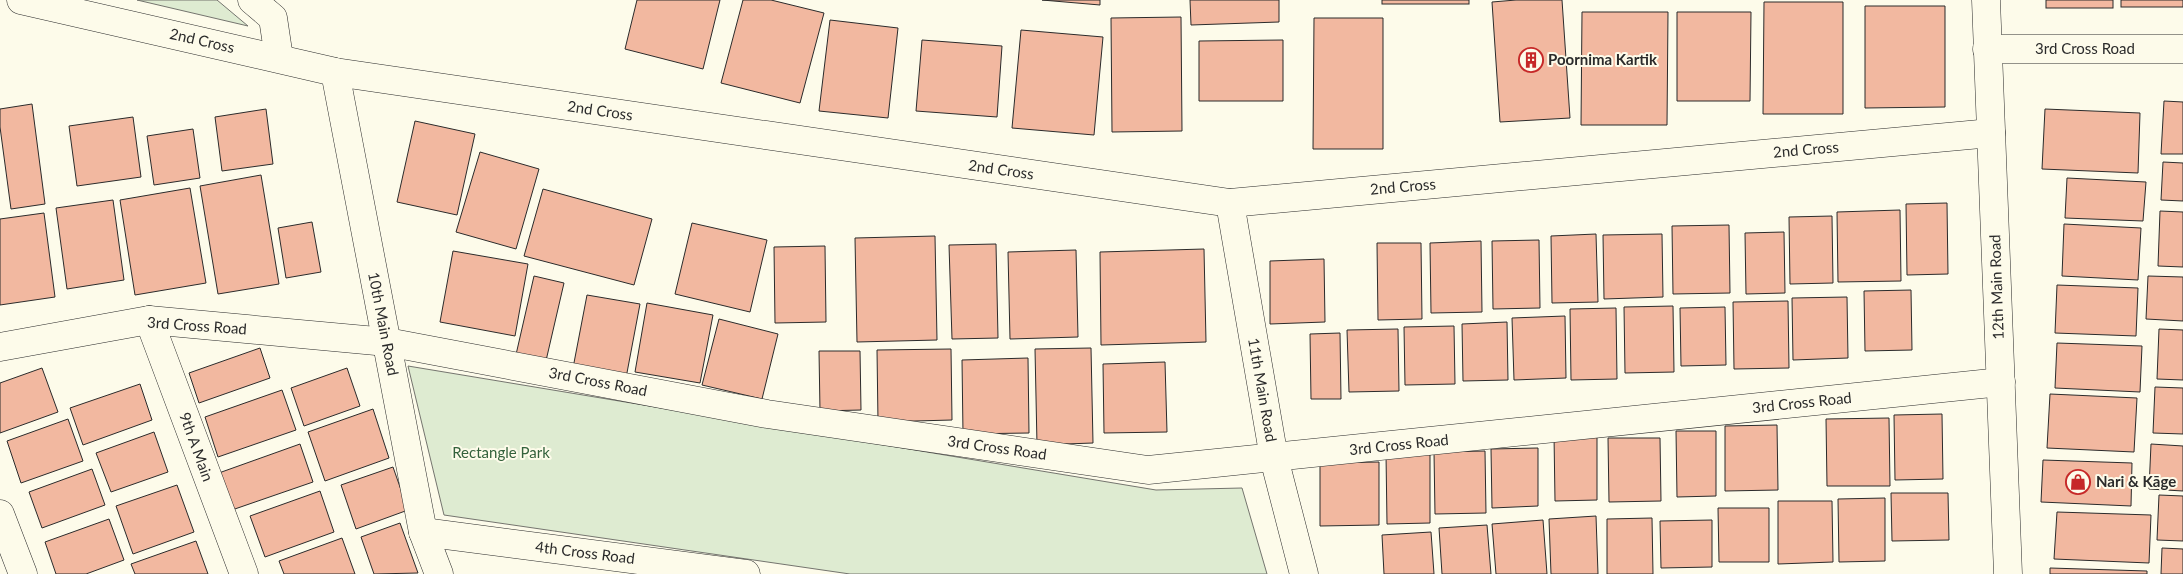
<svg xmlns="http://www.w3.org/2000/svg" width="2183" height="574" font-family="Lato,sans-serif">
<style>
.green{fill:#deebd1;stroke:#74746e}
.building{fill:#f2b8a0;stroke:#2b2b2b}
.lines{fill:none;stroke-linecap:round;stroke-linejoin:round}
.minor-casing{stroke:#2b2b2b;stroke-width:29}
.minor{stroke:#fdfbea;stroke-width:28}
.labels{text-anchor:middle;stroke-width:4;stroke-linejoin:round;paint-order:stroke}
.street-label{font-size:15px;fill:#2b2b2b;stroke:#fdfbea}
.poi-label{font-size:15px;font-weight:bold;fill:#2b2b2b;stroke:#fdfbea;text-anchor:start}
.park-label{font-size:15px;fill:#34623c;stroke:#fdfbea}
</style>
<rect width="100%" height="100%" fill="#fdfbea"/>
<g class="green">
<path d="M 137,0 L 217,0 L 248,26 Z"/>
<path d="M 408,366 L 1156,490 L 1242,488 L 1267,574 L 850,574 L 444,515 Z"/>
</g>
<g class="building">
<path d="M 637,0 L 720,0 L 703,69 L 625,49 Z"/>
<path d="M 743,0 L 771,0 L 824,13 L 800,103 L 721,83 Z"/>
<path d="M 1042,0 L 1100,0 L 1100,5 Z"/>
<path d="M 1190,0 L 1279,0 L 1279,22 L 1191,25 Z"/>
<rect x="1382" y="0" width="87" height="4"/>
<path d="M 1516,0 L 1562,0 L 1570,118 L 1500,122 L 1492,2 Z"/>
<rect x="2046" y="0" width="67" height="8"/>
<rect x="2121" y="0" width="62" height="7"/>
<path d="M 1764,2 L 1843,2 L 1843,114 L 1763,114 Z"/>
<path d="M 1865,6 L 1945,6 L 1945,107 L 1865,108 Z"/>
<path d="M 1582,12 L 1668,12 L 1667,125 L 1581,125 Z"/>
<path d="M 1677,12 L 1751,12 L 1750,101 L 1677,101 Z"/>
<path d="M 1181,17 L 1182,131 L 1112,132 L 1111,18 Z"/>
<path d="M 1314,18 L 1383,18 L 1383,149 L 1313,149 Z"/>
<path d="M 830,20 L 898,28 L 888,118 L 819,111 Z"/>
<path d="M 1021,30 L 1103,37 L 1094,135 L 1012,128 Z"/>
<path d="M 922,40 L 1002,46 L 997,117 L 916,111 Z"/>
<path d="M 1283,40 L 1283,101 L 1199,101 L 1199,41 Z"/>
<path d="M 2164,101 L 2183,102 L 2183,154 L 2161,154 Z"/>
<path d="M 32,104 L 45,204 L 11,209 L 0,127 L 0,109 Z"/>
<path d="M 266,109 L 273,164 L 222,171 L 215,117 Z"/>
<path d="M 2045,109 L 2140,113 L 2138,173 L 2042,169 Z"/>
<path d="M 133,117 L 141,177 L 77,186 L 69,126 Z"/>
<path d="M 415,121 L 475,134 L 457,215 L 397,202 Z"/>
<path d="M 193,129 L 200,178 L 154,185 L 147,136 Z"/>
<path d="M 480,152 L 539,169 L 516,249 L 456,232 Z"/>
<path d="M 2163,162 L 2183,163 L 2183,201 L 2161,200 Z"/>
<path d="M 261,175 L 279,284 L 218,294 L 200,186 Z"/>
<path d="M 2067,178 L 2146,182 L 2143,221 L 2065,218 Z"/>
<path d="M 190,188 L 206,283 L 135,295 L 120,200 Z"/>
<path d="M 543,189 L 652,219 L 634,285 L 524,256 Z"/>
<path d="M 113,200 L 124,280 L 67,289 L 56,208 Z"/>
<path d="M 1947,203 L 1948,274 L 1907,275 L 1906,204 Z"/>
<path d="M 1900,210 L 1901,281 L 1838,282 L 1837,212 Z"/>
<path d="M 2160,211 L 2183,212 L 2183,267 L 2158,266 Z"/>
<path d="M 44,213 L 55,297 L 0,305 L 0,219 Z"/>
<path d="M 1832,216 L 1833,283 L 1790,284 L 1789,217 Z"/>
<path d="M 312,222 L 321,272 L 286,278 L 278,228 Z"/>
<path d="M 692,223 L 767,240 L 750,312 L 675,294 Z"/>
<path d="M 2064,224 L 2141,228 L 2138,280 L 2062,276 Z"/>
<path d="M 1729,225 L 1730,293 L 1673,294 L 1672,226 Z"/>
<path d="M 1784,232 L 1785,293 L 1746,294 L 1745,233 Z"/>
<path d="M 1596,234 L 1598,302 L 1552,303 L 1551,236 Z"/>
<path d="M 1662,234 L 1663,297 L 1604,299 L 1603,235 Z"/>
<path d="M 935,236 L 937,340 L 857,342 L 855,238 Z"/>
<path d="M 1539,240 L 1540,308 L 1493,309 L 1492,241 Z"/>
<path d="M 1481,241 L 1482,312 L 1431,313 L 1430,243 Z"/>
<path d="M 1377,243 L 1421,243 L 1422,319 L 1378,320 Z"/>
<path d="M 996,244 L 998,338 L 952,339 L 949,245 Z"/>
<path d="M 825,246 L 826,322 L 775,323 L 774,247 Z"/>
<path d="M 1204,249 L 1206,342 L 1101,345 L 1100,252 Z"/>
<path d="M 1076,250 L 1078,337 L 1010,339 L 1008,252 Z"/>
<path d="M 453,251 L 528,264 L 515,336 L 440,322 Z"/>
<path d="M 1324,259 L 1325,322 L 1270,324 L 1270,261 Z"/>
<path d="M 534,276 L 564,283 L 545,365 L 515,359 Z"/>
<path d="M 2148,276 L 2183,277 L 2183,321 L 2146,319 Z"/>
<path d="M 2057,285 L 2138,288 L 2136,336 L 2055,333 Z"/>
<path d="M 1911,290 L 1912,350 L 1865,351 L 1864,291 Z"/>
<path d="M 587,295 L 640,304 L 626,378 L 573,368 Z"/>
<path d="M 1847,297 L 1848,358 L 1793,360 L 1792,298 Z"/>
<path d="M 1788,301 L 1789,368 L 1734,369 L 1733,302 Z"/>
<path d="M 647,303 L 713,315 L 700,383 L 635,372 Z"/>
<path d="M 1673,306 L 1674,372 L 1625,373 L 1624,307 Z"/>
<path d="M 1725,307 L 1726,365 L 1681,366 L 1680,308 Z"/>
<path d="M 1616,308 L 1617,379 L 1571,380 L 1570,309 Z"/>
<path d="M 1565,316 L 1566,378 L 1514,380 L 1512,318 Z"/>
<path d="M 719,319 L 778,334 L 762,399 L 702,385 Z"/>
<path d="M 1507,322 L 1508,380 L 1463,381 L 1462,324 Z"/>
<path d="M 1454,326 L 1455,384 L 1405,385 L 1404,327 Z"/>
<path d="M 1398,329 L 1399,391 L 1349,392 L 1347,330 Z"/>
<path d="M 2159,329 L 2183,330 L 2183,380 L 2157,379 Z"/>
<path d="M 1340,333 L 1341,399 L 1311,399 L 1310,334 Z"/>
<path d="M 2057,343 L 2142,346 L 2140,392 L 2055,388 Z"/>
<path d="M 260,348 L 270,378 L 199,403 L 189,373 Z"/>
<path d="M 1091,348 L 1093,443 L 1037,445 L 1035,349 Z"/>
<path d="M 951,349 L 952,420 L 878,422 L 877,350 Z"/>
<path d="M 819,351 L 860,351 L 861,410 L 820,411 Z"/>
<path d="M 1028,358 L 1029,433 L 963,434 L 962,360 Z"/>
<path d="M 1165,362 L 1167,432 L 1104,433 L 1103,364 Z"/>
<path d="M 42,368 L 58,412 L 0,433 L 0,383 Z"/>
<path d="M 347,368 L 360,406 L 304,426 L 291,388 Z"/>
<path d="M 140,384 L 152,420 L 83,445 L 70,408 Z"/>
<path d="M 2155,387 L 2183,388 L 2183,434 L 2153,433 Z"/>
<path d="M 282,390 L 296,430 L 218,457 L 205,417 Z"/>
<path d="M 2050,394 L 2137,398 L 2134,452 L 2047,448 Z"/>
<path d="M 373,409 L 389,458 L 325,481 L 308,432 Z"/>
<path d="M 1942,414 L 1943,479 L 1895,480 L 1894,415 Z"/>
<path d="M 1889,418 L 1890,486 L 1827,486 L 1826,419 Z"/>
<path d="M 68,419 L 83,461 L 21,483 L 7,441 Z"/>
<path d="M 1777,425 L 1778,490 L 1725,491 L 1725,426 Z"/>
<path d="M 1676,431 L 1716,431 L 1716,496 L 1677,497 Z"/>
<path d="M 154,432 L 168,472 L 111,492 L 96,453 Z"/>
<path d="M 1597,434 L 1597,500 L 1555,501 L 1554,435 Z"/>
<path d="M 1608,438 L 1660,438 L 1661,501 L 1609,502 Z"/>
<path d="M 300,444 L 313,482 L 229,511 L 216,474 Z"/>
<path d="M 2151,444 L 2183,446 L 2183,491 L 2149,489 Z"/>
<path d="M 1538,448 L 1538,506 L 1492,508 L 1491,449 Z"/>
<path d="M 1485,451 L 1486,513 L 1435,514 L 1434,452 Z"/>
<path d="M 1386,454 L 1430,454 L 1430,523 L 1387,524 Z"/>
<path d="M 2043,460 L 2132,463 L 2131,506 L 2041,502 Z"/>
<path d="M 1379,462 L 1379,525 L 1320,526 L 1320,463 Z"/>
<path d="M 393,467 L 408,510 L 356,529 L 341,485 Z"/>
<path d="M 92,469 L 105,505 L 42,528 L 29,492 Z"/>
<path d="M 177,485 L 194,532 L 133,554 L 116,506 Z"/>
<path d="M 320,491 L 334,532 L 265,557 L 250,516 Z"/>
<path d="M 1891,493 L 1948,493 L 1949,540 L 1892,541 Z"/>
<path d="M 2159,495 L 2183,496 L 2183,541 L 2157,540 Z"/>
<path d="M 1885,498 L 1885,561 L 1839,562 L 1838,499 Z"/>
<path d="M 1778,501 L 1832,501 L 1833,562 L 1778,564 Z"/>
<path d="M 1718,508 L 1769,508 L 1769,562 L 1719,562 Z"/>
<path d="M 2057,512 L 2151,515 L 2149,563 L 2054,559 Z"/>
<path d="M 1596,516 L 1598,574 L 1551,574 L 1549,519 Z"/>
<path d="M 1652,518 L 1653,574 L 1607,574 L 1607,519 Z"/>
<path d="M 109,519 L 124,560 L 86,574 L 56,574 L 45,542 Z"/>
<path d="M 1543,520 L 1547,574 L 1496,574 L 1492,524 Z"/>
<path d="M 1712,520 L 1712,567 L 1661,568 L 1660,521 Z"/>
<path d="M 400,523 L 418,573 L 374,574 L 361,537 Z"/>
<path d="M 1487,525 L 1491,574 L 1442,574 L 1439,528 Z"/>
<path d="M 1431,532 L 1434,574 L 1384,574 L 1382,535 Z"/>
<path d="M 342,538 L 355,574 L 284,574 L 279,561 Z"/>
<path d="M 196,541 L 208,574 L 135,574 L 131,564 Z"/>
<path d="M 2162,548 L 2183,549 L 2183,574 L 2161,574 Z"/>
<path d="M 2050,568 L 2147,571 L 2147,574 L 2050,574 Z"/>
</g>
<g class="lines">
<defs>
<g id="minor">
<path d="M 21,0 L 335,72 L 1230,203 L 1991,133"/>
<path d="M 252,0 L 273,18 L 279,58"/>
<path d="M 1986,0 L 2008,574"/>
<path d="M 1987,49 L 2183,49"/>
<path d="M 335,72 L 423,532 L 439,574"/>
<path d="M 1230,203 L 1274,458 L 1304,574"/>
<path d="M 149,320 L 244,574"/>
<path d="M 0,347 L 149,320 L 387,342 L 767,414 L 1148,470 L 2001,382"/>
<path d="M 0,514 L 23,574"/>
<path d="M 423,532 L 746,574"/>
</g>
</defs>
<use href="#minor" class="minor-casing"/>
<use href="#minor" class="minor"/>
</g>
<defs>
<symbol id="building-ring" viewBox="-11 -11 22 22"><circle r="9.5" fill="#fdfbea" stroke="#c62828" stroke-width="1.5"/><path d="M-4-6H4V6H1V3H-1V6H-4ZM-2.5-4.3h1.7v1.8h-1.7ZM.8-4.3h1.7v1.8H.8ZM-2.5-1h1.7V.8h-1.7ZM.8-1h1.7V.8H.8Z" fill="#c62828"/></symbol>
<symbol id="shop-ring" viewBox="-11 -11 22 22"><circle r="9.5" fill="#fdfbea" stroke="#c62828" stroke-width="1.5"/><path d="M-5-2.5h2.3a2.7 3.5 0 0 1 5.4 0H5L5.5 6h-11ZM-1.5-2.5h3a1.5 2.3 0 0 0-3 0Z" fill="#c62828"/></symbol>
</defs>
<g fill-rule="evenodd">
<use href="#building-ring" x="1517" y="46" width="28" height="28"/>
<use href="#shop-ring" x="2064" y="468" width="28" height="28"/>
</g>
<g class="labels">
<g class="street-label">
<text transform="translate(202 41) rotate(13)" y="5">2nd Cross</text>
<text x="2085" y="54">3rd Cross Road</text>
<text transform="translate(600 111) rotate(8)" y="5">2nd Cross</text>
<text transform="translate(1806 150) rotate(-5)" y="5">2nd Cross</text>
<text transform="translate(1001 170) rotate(8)" y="5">2nd Cross</text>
<text transform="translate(1403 187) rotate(-5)" y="5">2nd Cross</text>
<text transform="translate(1997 287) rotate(-92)" y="5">12th Main Road</text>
<text transform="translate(383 324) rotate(79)" y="5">10th Main Road</text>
<text transform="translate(197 326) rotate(4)" y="5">3rd Cross Road</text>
<text transform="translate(598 382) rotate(11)" y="5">3rd Cross Road</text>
<text transform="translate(1262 390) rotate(80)" y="5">11th Main Road</text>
<text transform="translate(1802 403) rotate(-6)" y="5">3rd Cross Road</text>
<text transform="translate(1399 445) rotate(-6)" y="5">3rd Cross Road</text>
<text transform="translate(196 447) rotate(70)" y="5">9th A Main</text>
<text transform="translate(997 448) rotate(8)" y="5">3rd Cross Road</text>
<text transform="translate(585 553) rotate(7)" y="5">4th Cross Road</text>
</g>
<g class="poi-label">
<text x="1548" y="65">Poornima Kartik</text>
<text x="2096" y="487">Nari &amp; Kāge</text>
</g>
<g class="park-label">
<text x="501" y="458">Rectangle Park</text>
</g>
</g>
</svg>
